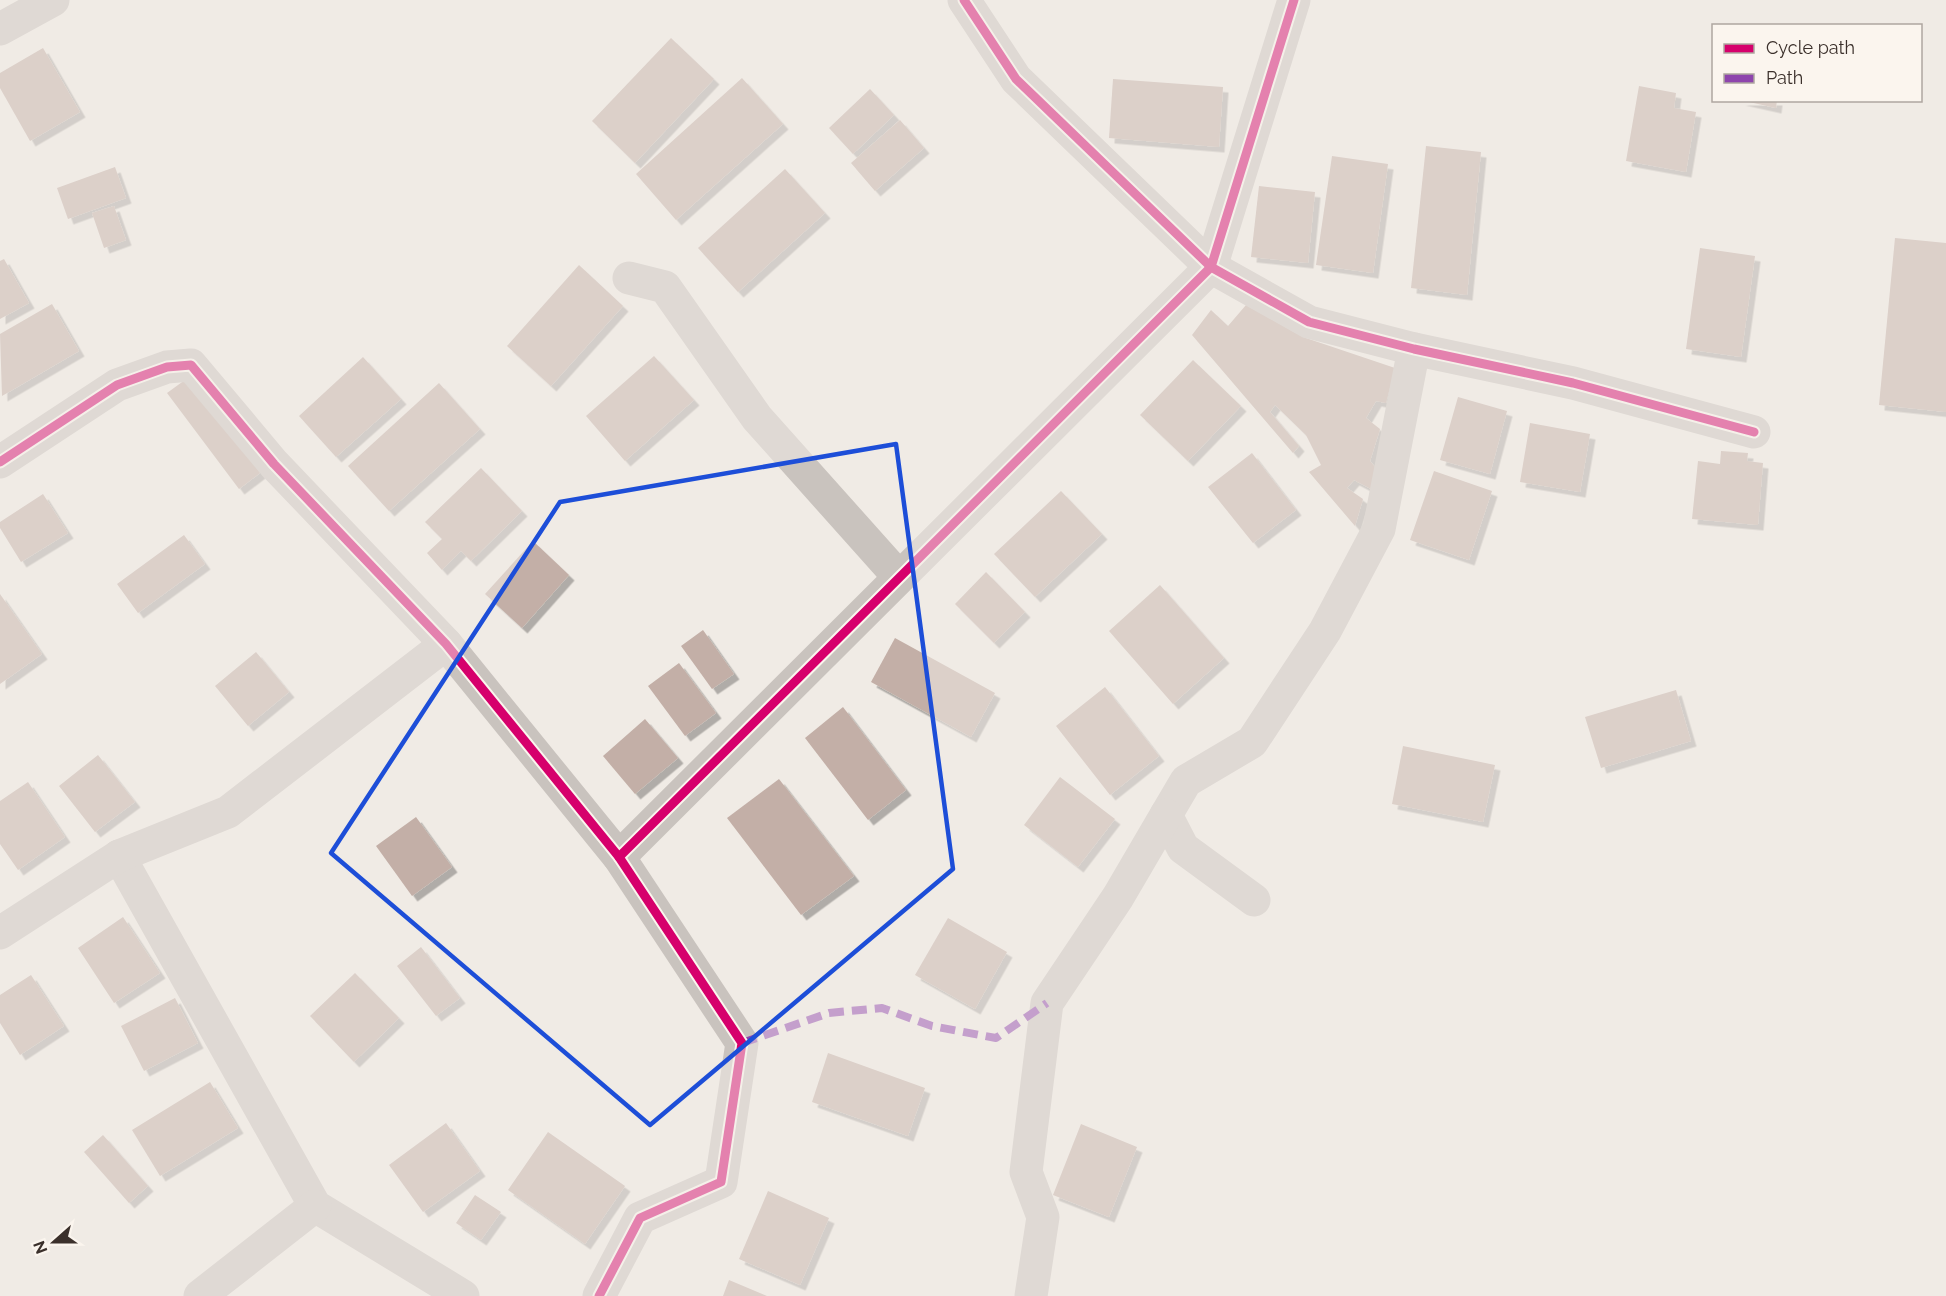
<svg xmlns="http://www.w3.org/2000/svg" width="1946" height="1296" font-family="Raleway,sans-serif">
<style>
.building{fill:#c3afa7;filter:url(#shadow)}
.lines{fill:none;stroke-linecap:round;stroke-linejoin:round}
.minor{stroke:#c9c3be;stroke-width:33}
.quiet{stroke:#8e44ad;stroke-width:8;stroke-dasharray:15 8;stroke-linecap:butt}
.cycleway-casing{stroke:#fbf5ee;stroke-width:13}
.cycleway{stroke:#d6006c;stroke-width:9}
.marked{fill:none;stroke:#1d4ed8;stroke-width:4.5;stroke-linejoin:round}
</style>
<defs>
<filter id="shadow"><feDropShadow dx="5.5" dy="5.5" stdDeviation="0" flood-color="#0004"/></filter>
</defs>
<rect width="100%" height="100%" fill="#f0ebe5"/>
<g class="building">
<path d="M 671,38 L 714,79 L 635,163 L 592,121 Z"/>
<path d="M 43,48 L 80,112 L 30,141 L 0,88 L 0,73 Z"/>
<path d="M 742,78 L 783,124 L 676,220 L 636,174 Z"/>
<path d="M 1113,79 L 1223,87 L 1219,147 L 1109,138 Z"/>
<path d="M 1639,86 L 1676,93 L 1674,108 L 1696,112 L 1686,172 L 1626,161 Z"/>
<path d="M 870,89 L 894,115 L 853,154 L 829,128 Z"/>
<path d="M 1740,100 L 1777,100 L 1776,108 Z"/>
<path d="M 900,120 L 924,148 L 875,191 L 851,163 Z"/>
<path d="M 1426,146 L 1481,152 L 1467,295 L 1411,288 Z"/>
<path d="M 1332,156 L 1388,164 L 1373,273 L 1316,265 Z"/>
<path d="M 115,167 L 126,198 L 68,219 L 57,188 Z"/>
<path d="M 785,169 L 825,213 L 738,292 L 698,248 Z"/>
<path d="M 1259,186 L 1315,192 L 1308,263 L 1251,257 Z"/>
<path d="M 114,206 L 126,240 L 104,248 L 92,213 Z"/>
<path d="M 1895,238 L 1946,243 L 1946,412 L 1879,405 Z"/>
<path d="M 1700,248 L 1755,256 L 1741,357 L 1686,349 Z"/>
<path d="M 4,259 L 29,303 L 0,319 L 0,261 Z"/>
<path d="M 579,265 L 623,306 L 551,386 L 507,346 Z"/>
<path d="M 52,304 L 79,351 L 2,396 L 0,334 Z"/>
<path d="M 1246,305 L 1303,337 L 1395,368 L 1386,403 L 1376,401 L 1366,418 L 1380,429 L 1370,461 L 1380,473 L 1373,490 L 1354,480 L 1347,488 L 1363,499 L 1355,526 L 1309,472 L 1321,465 L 1306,435 L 1275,405 L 1270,412 L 1299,446 L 1293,453 L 1192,335 L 1211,310 L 1228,326 Z"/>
<path d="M 654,356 L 694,400 L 625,461 L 586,416 Z"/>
<path d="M 363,357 L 401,399 L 336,457 L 299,416 Z"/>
<path d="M 1193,360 L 1241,406 L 1188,461 L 1140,415 Z"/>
<path d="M 189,377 L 260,473 L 239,489 L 167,393 Z"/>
<path d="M 439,383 L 480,429 L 389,511 L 348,466 Z"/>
<path d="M 1458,397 L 1507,411 L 1490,474 L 1440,460 Z"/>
<path d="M 1530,423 L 1590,434 L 1580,492 L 1520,482 Z"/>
<path d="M 1721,451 L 1748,453 L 1747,461 L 1763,463 L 1758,525 L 1692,519 L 1698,461 L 1720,464 Z"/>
<path d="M 1252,453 L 1296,510 L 1253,543 L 1208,487 Z"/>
<path d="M 481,468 L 522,511 L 471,561 L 461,551 L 442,570 L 427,553 L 442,539 L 425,522 Z"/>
<path d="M 1434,471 L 1492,491 L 1469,560 L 1410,540 Z"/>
<path d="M 1061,491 L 1102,534 L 1035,597 L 994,554 Z"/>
<path d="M 43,494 L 68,533 L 21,562 L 0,528 L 0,522 Z"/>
<path d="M 184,535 L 205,564 L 138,613 L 117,584 Z"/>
<path d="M 533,541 L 569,575 L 522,628 L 485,594 Z"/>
<path d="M 986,572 L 1025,612 L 994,643 L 955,604 Z"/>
<path d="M 1160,585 L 1224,658 L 1173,704 L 1109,631 Z"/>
<path d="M 0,594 L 42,654 L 0,684 Z"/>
<path d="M 703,630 L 734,674 L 712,689 L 681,646 Z"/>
<path d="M 895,638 L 995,693 L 971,737 L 871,682 Z"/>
<path d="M 256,652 L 289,692 L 248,726 L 215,686 Z"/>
<path d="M 679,663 L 716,713 L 685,736 L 648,686 Z"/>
<path d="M 1105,687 L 1159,756 L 1110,795 L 1056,726 Z"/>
<path d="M 1676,690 L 1691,741 L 1601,768 L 1585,717 Z"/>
<path d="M 843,707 L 906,790 L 868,820 L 805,738 Z"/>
<path d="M 645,719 L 678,758 L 635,794 L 603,756 Z"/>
<path d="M 1403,746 L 1495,765 L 1483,822 L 1392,804 Z"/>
<path d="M 98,755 L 135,802 L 95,832 L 59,786 Z"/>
<path d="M 1060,777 L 1115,819 L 1078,867 L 1024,825 Z"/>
<path d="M 779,779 L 854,876 L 801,915 L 727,818 Z"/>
<path d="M 28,782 L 65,837 L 18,870 L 0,844 L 0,801 Z"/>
<path d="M 416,817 L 452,867 L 412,896 L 376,846 Z"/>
<path d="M 123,917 L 160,973 L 114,1003 L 78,948 Z"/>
<path d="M 948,918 L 1007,952 L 975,1009 L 915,975 Z"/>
<path d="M 421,947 L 460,998 L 436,1016 L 397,966 Z"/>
<path d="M 355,973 L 399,1018 L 354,1062 L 310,1016 Z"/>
<path d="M 31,975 L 64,1026 L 20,1055 L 0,1023 L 0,995 Z"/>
<path d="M 175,998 L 198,1043 L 144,1071 L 121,1026 Z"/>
<path d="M 828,1053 L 925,1088 L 908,1136 L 812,1102 Z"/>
<path d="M 210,1082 L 238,1128 L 160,1176 L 132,1130 Z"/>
<path d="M 446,1123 L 480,1171 L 423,1212 L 389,1165 Z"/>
<path d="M 1081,1124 L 1137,1147 L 1109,1217 L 1053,1195 Z"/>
<path d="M 548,1132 L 625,1186 L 585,1244 L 508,1190 Z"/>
<path d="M 103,1135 L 148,1186 L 129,1203 L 84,1152 Z"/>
<path d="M 768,1191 L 829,1218 L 800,1285 L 739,1259 Z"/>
<path d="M 475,1195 L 501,1212 L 481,1240 L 456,1223 Z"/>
<path d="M 729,1280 L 767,1296 L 723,1296 Z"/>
</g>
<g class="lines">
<g class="minor">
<path d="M 964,0 L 1016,79 L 1211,267 L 1309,322 L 1414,349 L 1573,383 L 1754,432"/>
<path d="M 0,29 L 53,0"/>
<path d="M 629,278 L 665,287 L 757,418 L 899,577"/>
<path d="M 0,462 L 117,385 L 167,367 L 191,365 L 274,464 L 446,644 L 619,857 L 742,1043 L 721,1182 L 640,1218 L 599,1296"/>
<path d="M 119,856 L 315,1206 L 463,1296"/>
<path d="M 619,857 L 1211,267 L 1294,0"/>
<path d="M 1254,900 L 1183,848 L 1166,815 L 1186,781 L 1252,742 L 1325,631 L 1379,529 L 1414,349"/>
<path d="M 0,933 L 119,856 L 228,812 L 446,644"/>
<path d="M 200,1296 L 315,1206"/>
<path d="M 1031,1296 L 1043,1217 L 1026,1172 L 1047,1003 L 1118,897 L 1166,815"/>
</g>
<path class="quiet" d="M 742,1043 L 829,1013 L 882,1008 L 932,1026 L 996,1038 L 1047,1003"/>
<defs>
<g id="cycleway">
<path d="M 964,0 L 1016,79 L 1211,267 L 1309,322 L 1414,349 L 1573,383 L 1754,432"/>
<path d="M 0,462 L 117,385 L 167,367 L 191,365 L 274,464 L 446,644 L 619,857 L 742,1043 L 721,1182 L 640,1218 L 599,1296"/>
<path d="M 619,857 L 1211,267 L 1294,0"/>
</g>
</defs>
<use href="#cycleway" class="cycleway-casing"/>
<use href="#cycleway" class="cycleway"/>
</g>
<path d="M0 0H1946V1296H0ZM 896,444 L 953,869 L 650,1125 L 331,853 L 560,502 Z" fill="#f0ebe5" fill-opacity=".55" fill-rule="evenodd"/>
<path class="marked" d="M 896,444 L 953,869 L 650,1125 L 331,853 L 560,502 Z"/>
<rect x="1712" y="24" width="210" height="78" fill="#fbf5ee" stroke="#aea6a0" stroke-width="1.5"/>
<rect x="1724" y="44" width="30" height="9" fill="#d6006c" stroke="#aea6a0" stroke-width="1.5"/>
<text x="1766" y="54" font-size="18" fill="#3b302b">Cycle path</text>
<rect x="1724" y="74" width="30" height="9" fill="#8e44ad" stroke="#aea6a0" stroke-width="1.5"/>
<text x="1766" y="84" font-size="18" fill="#3b302b">Path</text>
<g transform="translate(54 1242) rotate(249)" stroke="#fbf5ee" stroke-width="4.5" paint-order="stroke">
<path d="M0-4.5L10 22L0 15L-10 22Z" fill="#3b302b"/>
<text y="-9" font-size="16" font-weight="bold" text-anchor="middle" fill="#3b302b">N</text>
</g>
</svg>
